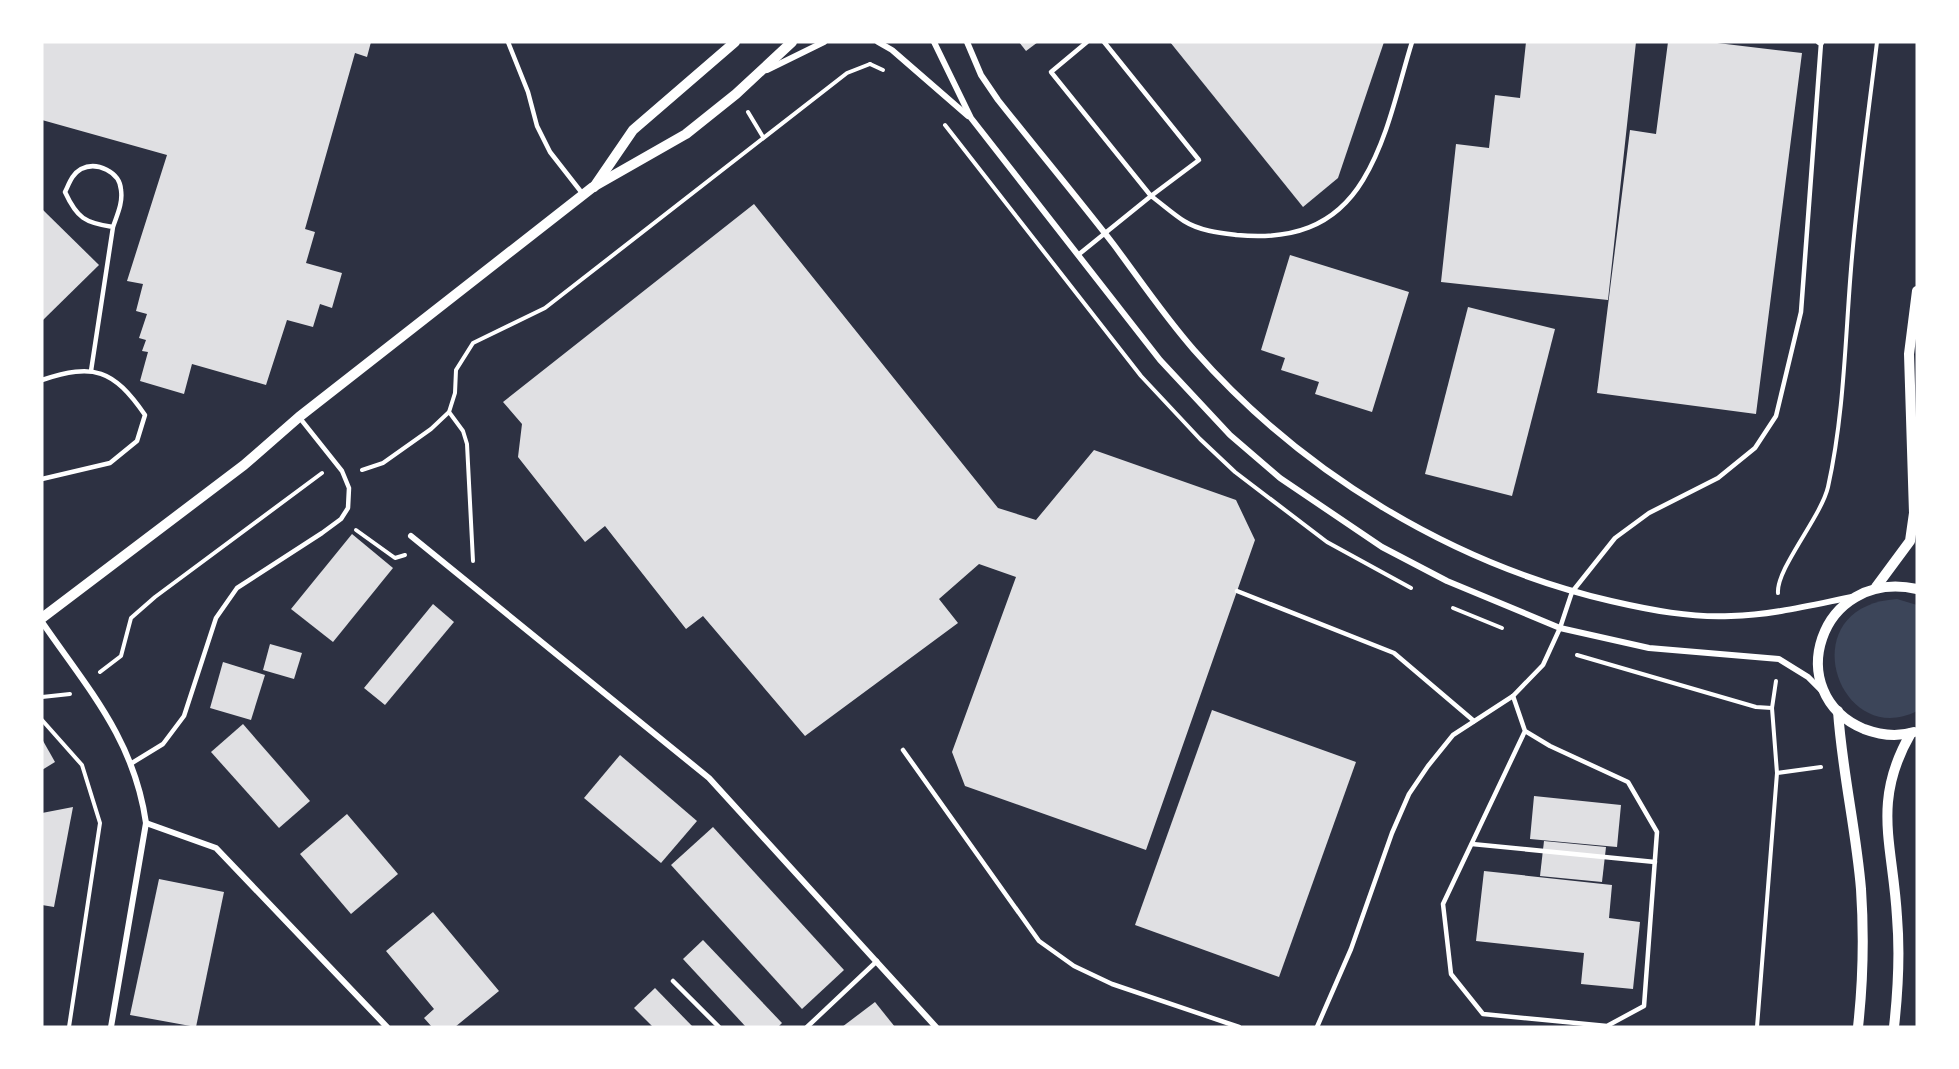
<svg xmlns="http://www.w3.org/2000/svg" width="1959" height="1069" font-family="Overpass,sans-serif">
<style>
.green{fill:#3c4559}
.building{fill:#e0e0e3}
.lines{fill:none;stroke-linecap:round;stroke-linejoin:round}
.path{stroke:#fff;stroke-width:4}
.service{stroke:#fff;stroke-width:4.5}
.minor{stroke:#fff;stroke-width:6}
.tertiary{stroke:#fff;stroke-width:10}
</style>
<rect width="100%" height="100%" fill="#2d3142"/>
<path class="green" d="M 1897,599 L 1917,605 L 1917,711 C 1838,751 1789,606 1897,599 Z"/>
<g class="building">
<path d="M 42,42 L 371,42 L 367,57 L 355,53 L 305,229 L 315,232 L 306,263 L 342,273 L 332,308 L 320,304 L 313,327 L 287,320 L 266,385 L 192,364 L 184,394 L 140,381 L 148,352 L 142,351 L 146,340 L 139,338 L 147,314 L 136,311 L 143,284 L 127,281 L 167,155 L 42,120 Z"/>
<path d="M 1019,42 L 1038,42 L 1026,51 Z"/>
<path d="M 1170,42 L 1384,42 L 1338,178 L 1303,207 Z"/>
<path d="M 1526,42 L 1636,42 L 1608,300 L 1441,282 L 1456,144 L 1489,148 L 1495,95 L 1520,98 Z"/>
<path d="M 1668,42 L 1709,42 L 1802,53 L 1756,414 L 1597,393 L 1630,130 L 1656,134 Z"/>
<path d="M 754,204 L 998,508 L 1036,520 L 1094,450 L 1236,500 L 1255,540 L 1146,850 L 965,786 L 952,752 L 1016,577 L 979,564 L 939,599 L 958,623 L 805,736 L 703,616 L 686,629 L 605,526 L 585,542 L 518,457 L 522,424 L 503,402 Z"/>
<path d="M 42,209 L 99,265 L 42,321 Z"/>
<path d="M 1290,255 L 1409,292 L 1372,412 L 1315,394 L 1319,382 L 1281,370 L 1285,358 L 1261,350 Z"/>
<path d="M 1468,307 L 1555,329 L 1512,496 L 1425,474 Z"/>
<path d="M 352,534 L 393,568 L 333,642 L 291,609 Z"/>
<path d="M 433,604 L 454,622 L 385,705 L 364,688 Z"/>
<path d="M 270,644 L 302,653 L 294,679 L 263,670 Z"/>
<path d="M 223,662 L 265,675 L 251,720 L 210,708 Z"/>
<path d="M 1212,710 L 1356,762 L 1279,977 L 1135,925 Z"/>
<path d="M 243,724 L 310,801 L 279,828 L 211,752 Z"/>
<path d="M 42,739 L 55,762 L 42,770 Z"/>
<path d="M 620,755 L 697,821 L 661,863 L 584,798 Z"/>
<path d="M 1534,796 L 1621,805 L 1617,847 L 1530,839 Z"/>
<path d="M 73,807 L 54,907 L 42,905 L 42,813 Z"/>
<path d="M 347,814 L 398,874 L 351,914 L 300,854 Z"/>
<path d="M 713,827 L 844,970 L 802,1009 L 671,865 Z"/>
<path d="M 1544,841 L 1606,847 L 1602,882 L 1540,876 Z"/>
<path d="M 1484,871 L 1612,885 L 1609,918 L 1640,922 L 1633,989 L 1581,984 L 1584,953 L 1476,941 Z"/>
<path d="M 159,879 L 224,892 L 196,1027 L 130,1015 Z"/>
<path d="M 433,912 L 499,991 L 455,1027 L 432,1027 L 424,1018 L 434,1009 L 386,951 Z"/>
<path d="M 703,940 L 782,1023 L 778,1027 L 746,1027 L 683,959 Z"/>
<path d="M 655,988 L 693,1027 L 653,1027 L 634,1008 Z"/>
<path d="M 875,1002 L 895,1027 L 842,1027 Z"/>
</g>
<g class="lines">
<g class="path">
<path d="M 870,64 L 883,70"/>
<path d="M 748,112 L 763,137"/>
<path d="M 945,125 L 1141,376 L 1200,439 L 1235,472 L 1327,542 L 1411,588"/>
<path d="M 449,412 L 463,431 L 467,444 L 473,561"/>
<path d="M 362,470 L 383,463 L 431,429 L 449,412 L 455,393 L 456,370 L 473,343 L 545,308 L 847,73 L 870,64"/>
<path d="M 356,530 L 395,558 L 405,555"/>
<path d="M 1778,593 C 1776,569 1821,517 1828,487 C 1844,415 1845,342 1851,269 C 1857,193 1868,117 1877,42"/>
<path d="M 1453,608 L 1502,628"/>
<path d="M 1577,655 L 1756,707 L 1772,708 L 1777,773 L 1757,1027"/>
<path d="M 100,672 L 121,656 L 131,618 L 155,597 L 322,473"/>
<path d="M 42,697 L 70,694"/>
<path d="M 1772,708 L 1776,681"/>
<path d="M 42,720 L 82,765 L 100,823 L 69,1027"/>
<path d="M 1777,773 L 1821,767"/>
</g>
<g class="service">
<path d="M 508,42 L 528,92 L 537,126 L 550,152 L 582,193"/>
<path d="M 1087,42 L 1051,72 L 1151,196 L 1199,160 L 1104,42"/>
<path d="M 1078,255 L 1151,196 C 1162,204 1173,214 1184,221 C 1200,231 1220,233 1237,235 C 1290,240 1334,228 1363,180 C 1388,139 1398,87 1412,42"/>
<path d="M 91,371 L 113,227 C 117,215 123,203 121,190 C 120,172 97,161 81,169 C 72,174 69,184 65,192 C 77,218 85,223 113,227"/>
<path d="M 42,380 C 94,363 113,369 145,415 L 137,441 L 110,463 L 42,479"/>
<path d="M 1237,591 L 1394,653 L 1474,721"/>
<path d="M 1513,696 L 1525,731 L 1443,904 L 1451,974 L 1483,1014 L 1607,1026 L 1644,1006 L 1657,832 L 1628,782 L 1550,746 L 1525,731"/>
<path d="M 903,750 L 1039,941 L 1074,966 L 1112,984 L 1239,1027"/>
<path d="M 132,763 L 163,744 L 184,716 L 216,618 L 237,588 L 322,533 L 341,519 L 348,508 L 349,488 L 342,471 L 299,417"/>
<path d="M 1472,844 L 1655,862"/>
<path d="M 673,981 L 719,1027"/>
<path d="M 807,1027 L 877,961"/>
<path d="M 1317,1027 L 1351,949 L 1392,833 L 1409,794 L 1428,766 L 1453,735 L 1513,696 L 1543,665 L 1560,628 L 1572,592 L 1615,538 L 1649,513 L 1718,478 L 1755,448 L 1776,416 L 1801,312 L 1821,43"/>
</g>
<g class="minor">
<path d="M 878,42 L 892,50 L 968,116"/>
<path d="M 934,42 L 971,118 L 1160,360 L 1230,435 L 1280,478 L 1382,547 L 1447,581 L 1560,628 L 1649,648 L 1779,659 L 1808,677 L 1822,691"/>
<path d="M 967,42 L 981,75 L 998,100 C 1036,148 1076,196 1114,245 C 1140,280 1165,317 1194,350 C 1302,473 1452,564 1611,601 C 1650,610 1691,618 1731,616 C 1772,615 1812,605 1852,597"/>
<path d="M 1819,42 L 1821,43"/>
<path d="M 767,70 L 824,42"/>
<path d="M 411,536 L 709,778 L 936,1027"/>
<path d="M 42,622 C 88,689 134,739 146,823 L 111,1027"/>
<path d="M 146,823 L 216,848 L 387,1027"/>
</g>
<g class="tertiary">
<path d="M 594,187 L 633,130 L 735,42"/>
<path d="M 1876,587 L 1910,541 L 1914,513 L 1909,354 L 1917,291"/>
<path d="M 42,618 L 244,465 L 299,417 L 593,187 L 686,134 L 736,94 L 792,42"/>
<path d="M 1838,711 C 1842,771 1856,829 1861,889 C 1864,934 1863,982 1858,1027"/>
<path d="M 1914,732 C 1898,737 1880,735 1864,729 C 1780,694 1819,568 1917,589"/>
<path d="M 1894,1027 C 1898,991 1900,953 1897,917 C 1893,844 1871,802 1911,733"/>
</g>
</g>
<rect width="1959" height="1069" fill="none" stroke="#ffffff" stroke-width="87"/>
</svg>
